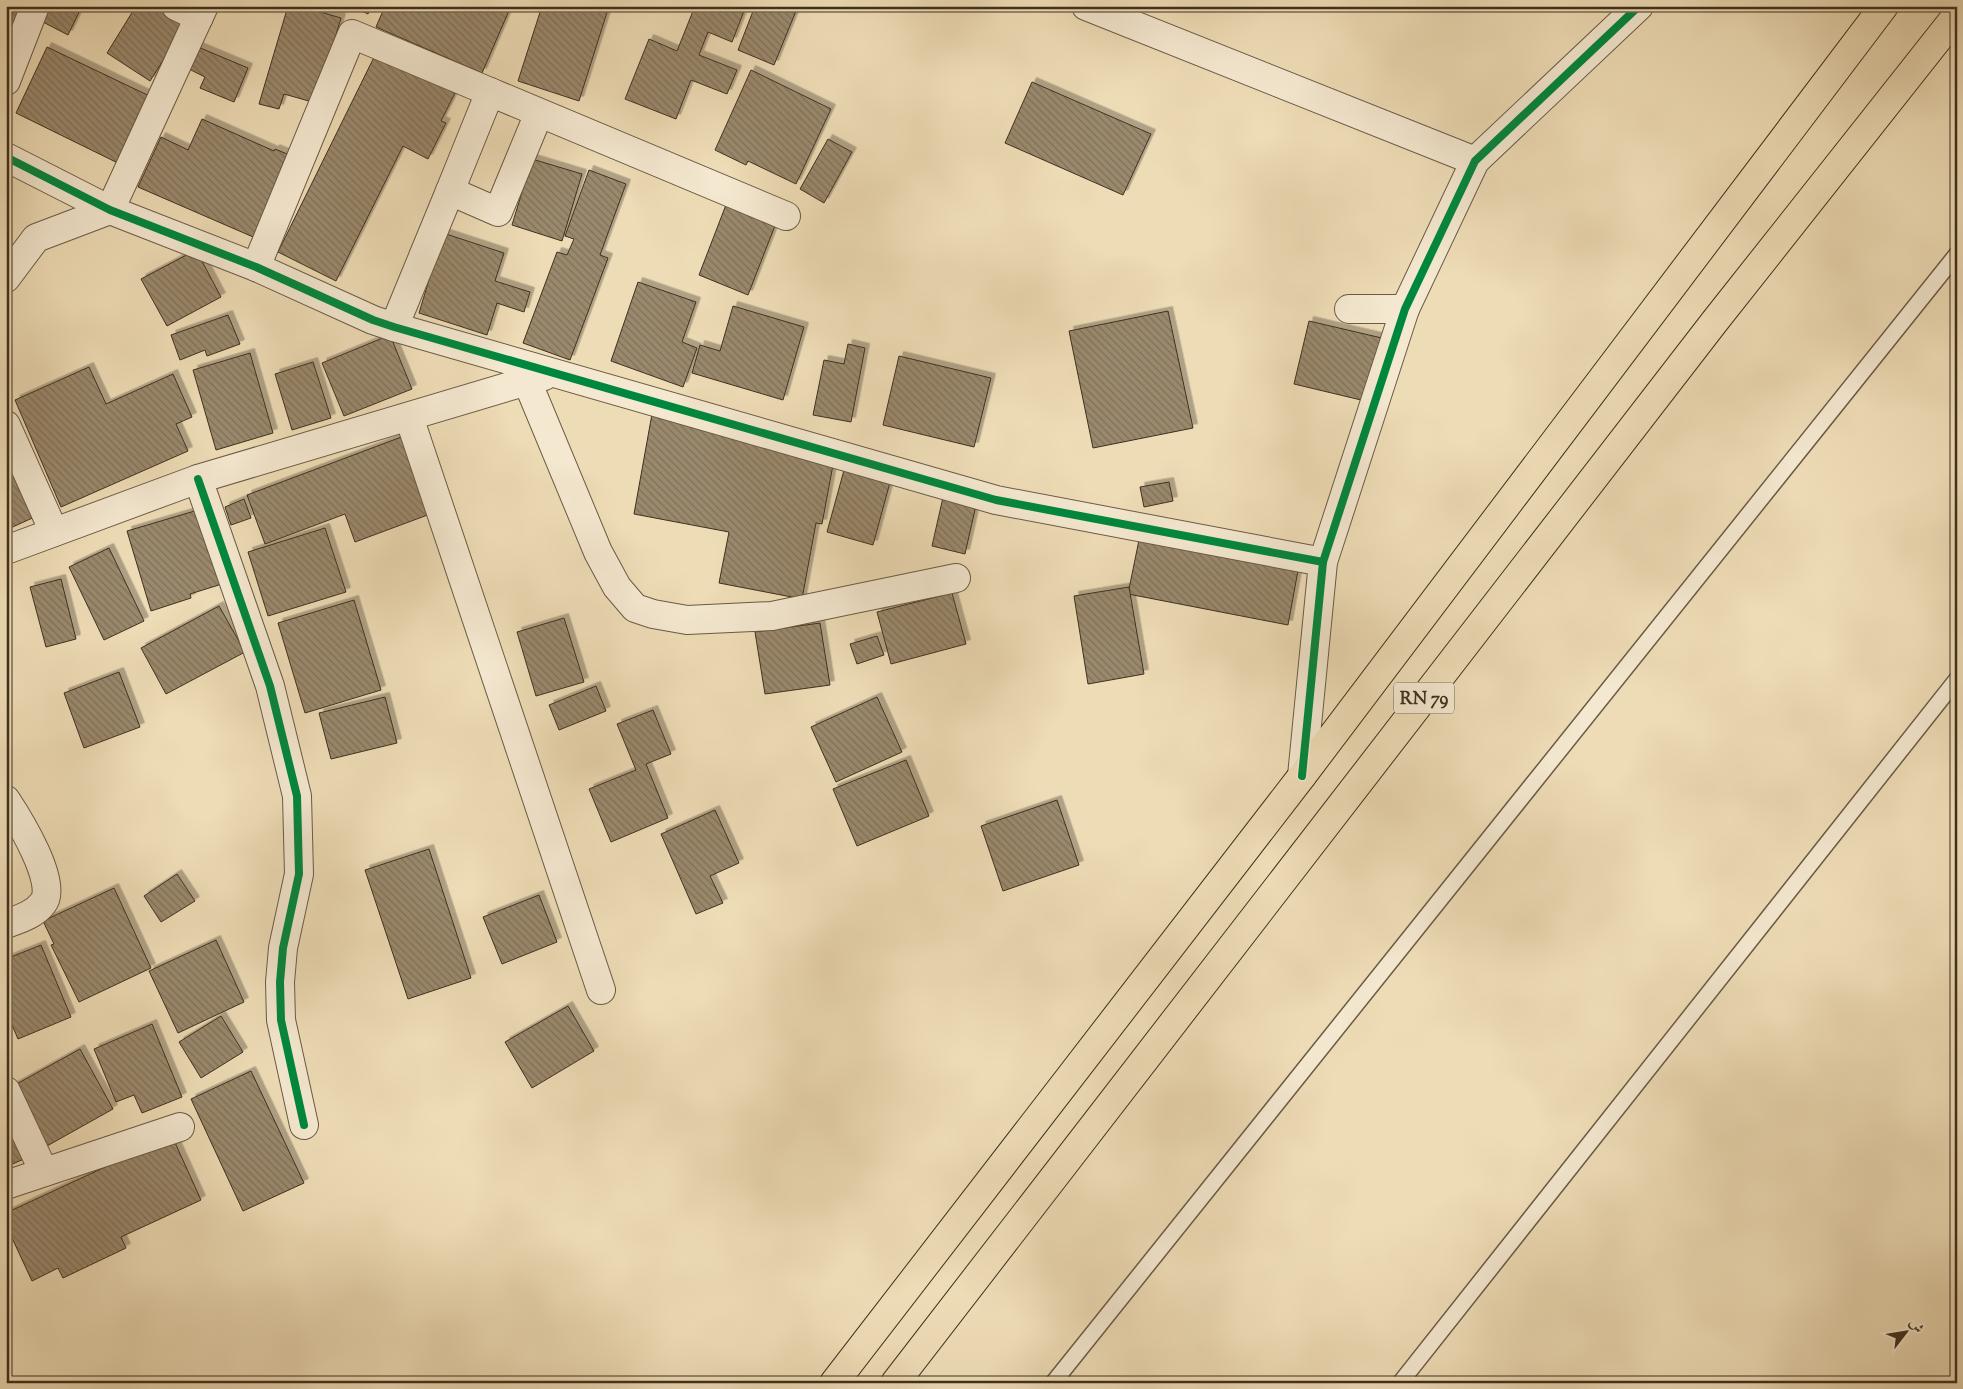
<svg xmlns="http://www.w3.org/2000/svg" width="1963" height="1389" font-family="'Sorts Mill Goudy',Amiri,serif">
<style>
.building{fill:url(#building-back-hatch);stroke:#3e301e;filter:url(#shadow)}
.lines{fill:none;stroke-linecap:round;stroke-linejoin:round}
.service-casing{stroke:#6a5b44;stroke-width:18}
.minor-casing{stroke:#6a5b44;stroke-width:30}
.trunk-casing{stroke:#3e301e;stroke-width:30}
.service{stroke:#f4e8d0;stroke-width:15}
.minor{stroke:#f4e8d0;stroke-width:28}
.trunk{stroke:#eedcb6;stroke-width:28}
.cycleway-casing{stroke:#f4e8d0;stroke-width:11}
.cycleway{stroke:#00873e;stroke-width:8}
.labels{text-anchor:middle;stroke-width:4;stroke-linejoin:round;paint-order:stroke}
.shield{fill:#f4e8d0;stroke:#756753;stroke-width:1}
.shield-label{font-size:18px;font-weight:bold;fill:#3e301e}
</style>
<defs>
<pattern id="building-back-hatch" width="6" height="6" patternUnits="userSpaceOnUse" patternTransform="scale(1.25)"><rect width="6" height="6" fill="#9a896d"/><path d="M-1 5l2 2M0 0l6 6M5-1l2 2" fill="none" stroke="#7f7059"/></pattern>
<filter id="shadow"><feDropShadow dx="4.5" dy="-4.5" stdDeviation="0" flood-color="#0004"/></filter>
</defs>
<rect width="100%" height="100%" fill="#eedcb6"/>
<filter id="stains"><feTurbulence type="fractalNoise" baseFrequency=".004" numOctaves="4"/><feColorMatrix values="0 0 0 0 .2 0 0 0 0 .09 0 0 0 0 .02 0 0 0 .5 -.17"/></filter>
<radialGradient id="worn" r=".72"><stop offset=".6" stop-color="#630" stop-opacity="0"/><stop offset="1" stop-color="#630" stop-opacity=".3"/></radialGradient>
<g class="building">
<path d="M 6,6 L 31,6 L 6,51 Z"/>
<path d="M 50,6 L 82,6 L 68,35 L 43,22 Z"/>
<path d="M 136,6 L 158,6 L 186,24 L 150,81 L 107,53 Z"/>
<path d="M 288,6 L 300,6 L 341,18 L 316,103 L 284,94 L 279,109 L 259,104 Z"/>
<path d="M 351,6 L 372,6 L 368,14 Z"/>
<path d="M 385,6 L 511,6 L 482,73 L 376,27 Z"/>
<path d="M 542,6 L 609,6 L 579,101 L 518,81 Z"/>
<path d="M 695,6 L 746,6 L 732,42 L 708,32 L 699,55 L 737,70 L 727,94 L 691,80 L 676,119 L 625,99 L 649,39 L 677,51 Z"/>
<path d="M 755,6 L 798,6 L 774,65 L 738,50 Z"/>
<path d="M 381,43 L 460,83 L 441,121 L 446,123 L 428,159 L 403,146 L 336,281 L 278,252 Z"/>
<path d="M 47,47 L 162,102 L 130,169 L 16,113 Z"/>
<path d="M 198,47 L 248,68 L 234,102 L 200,88 L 205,77 L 189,69 Z"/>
<path d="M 751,70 L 831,109 L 796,184 L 748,161 L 746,165 L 715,150 Z"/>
<path d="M 1032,82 L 1151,134 L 1123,195 L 1005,143 Z"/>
<path d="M 202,119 L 274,151 L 275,149 L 297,158 L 260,240 L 138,187 L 161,137 L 188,150 Z"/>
<path d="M 828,139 L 852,152 L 824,203 L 800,189 Z"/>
<path d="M 532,159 L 582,174 L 562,241 L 512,225 Z"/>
<path d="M 589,170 L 626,184 L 600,255 L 608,258 L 570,360 L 523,343 L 557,252 L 567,255 L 574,239 L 565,236 Z"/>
<path d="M 729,197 L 778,218 L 748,295 L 699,275 Z"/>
<path d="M 443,233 L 504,253 L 495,281 L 530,292 L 524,312 L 497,303 L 487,335 L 419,313 Z"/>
<path d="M 196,250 L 221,297 L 167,326 L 141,279 Z"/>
<path d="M 638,282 L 696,302 L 682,342 L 697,348 L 683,387 L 611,361 Z"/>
<path d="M 733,306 L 804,327 L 783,400 L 692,373 L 700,345 L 720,351 Z"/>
<path d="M 1168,311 L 1193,428 L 1093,448 L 1069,331 Z"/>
<path d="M 228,315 L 240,344 L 207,356 L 205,350 L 180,360 L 171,335 Z"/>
<path d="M 1309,321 L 1399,342 L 1358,410 L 1361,400 L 1294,384 Z"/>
<path d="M 390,335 L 412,389 L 344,416 L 322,363 Z"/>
<path d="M 848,344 L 865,348 L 851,422 L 813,415 L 824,360 L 844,364 Z"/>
<path d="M 250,353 L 273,433 L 216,450 L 193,370 Z"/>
<path d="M 899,356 L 991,378 L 974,447 L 883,425 Z"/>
<path d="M 313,362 L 331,418 L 292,430 L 275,374 Z"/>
<path d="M 89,367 L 106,404 L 173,374 L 192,417 L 176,424 L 188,451 L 61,507 L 15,400 Z"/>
<path d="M 652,414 L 836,449 L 822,524 L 816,523 L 802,599 L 719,583 L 729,532 L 634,514 Z"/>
<path d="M 404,436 L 433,513 L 355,542 L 345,514 L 265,544 L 247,495 Z"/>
<path d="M 6,442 L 39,515 L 6,530 Z"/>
<path d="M 849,452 L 895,464 L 873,545 L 827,532 Z"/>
<path d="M 1169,482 L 1173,501 L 1144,507 L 1140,487 Z"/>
<path d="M 946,484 L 979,492 L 965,554 L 932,546 Z"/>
<path d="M 244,499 L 251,518 L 231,525 L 225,507 Z"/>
<path d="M 215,505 L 238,579 L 190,594 L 191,598 L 151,611 L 127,531 Z"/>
<path d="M 325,528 L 346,592 L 268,616 L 248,552 Z"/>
<path d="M 1140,535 L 1299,565 L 1288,625 L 1128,594 Z"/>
<path d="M 109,548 L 144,621 L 104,640 L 69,567 Z"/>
<path d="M 61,579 L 76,639 L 46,647 L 30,587 Z"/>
<path d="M 1129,587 L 1144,674 L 1088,684 L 1074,596 Z"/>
<path d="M 952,593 L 966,644 L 891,664 L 877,612 Z"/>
<path d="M 354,600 L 381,690 L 305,713 L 278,623 Z"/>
<path d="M 219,606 L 245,652 L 166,694 L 141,648 Z"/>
<path d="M 564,618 L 584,682 L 536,696 L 517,632 Z"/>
<path d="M 820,623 L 830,685 L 765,694 L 755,632 Z"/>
<path d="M 877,636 L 884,655 L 857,664 L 850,644 Z"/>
<path d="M 119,672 L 140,727 L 84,748 L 64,693 Z"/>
<path d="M 596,686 L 606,711 L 559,730 L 549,705 Z"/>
<path d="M 385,697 L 397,743 L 331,759 L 319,713 Z"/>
<path d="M 877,697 L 902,752 L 836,782 L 811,727 Z"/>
<path d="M 653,710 L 671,754 L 646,764 L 668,818 L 611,842 L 589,789 L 636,770 L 617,724 Z"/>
<path d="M 906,760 L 929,816 L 857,846 L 833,789 Z"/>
<path d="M 1057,800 L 1079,865 L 1003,891 L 981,826 Z"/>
<path d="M 715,810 L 739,863 L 710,876 L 723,903 L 696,914 L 661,834 Z"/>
<path d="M 429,849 L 471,978 L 408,999 L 365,870 Z"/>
<path d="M 177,874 L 195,901 L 161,922 L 144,896 Z"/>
<path d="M 114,888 L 151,968 L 79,1002 L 51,945 L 54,944 L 43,921 Z"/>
<path d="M 539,895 L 557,942 L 502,964 L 483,917 Z"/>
<path d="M 216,940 L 244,1002 L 178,1033 L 149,971 Z"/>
<path d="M 41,945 L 71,1017 L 18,1039 L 6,1011 L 6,959 Z"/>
<path d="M 568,1006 L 594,1051 L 532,1088 L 505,1042 Z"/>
<path d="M 221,1016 L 243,1052 L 201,1078 L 179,1042 Z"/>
<path d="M 152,1024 L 182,1097 L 142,1113 L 134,1095 L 116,1102 L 94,1049 Z"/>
<path d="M 80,1049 L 113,1109 L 47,1146 L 13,1086 Z"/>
<path d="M 251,1071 L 304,1183 L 243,1211 L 191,1099 Z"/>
<path d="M 6,1090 L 35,1154 L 6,1167 Z"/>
<path d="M 172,1136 L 201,1200 L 121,1237 L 126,1248 L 63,1278 L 58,1268 L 32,1281 L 6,1225 L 6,1213 Z"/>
</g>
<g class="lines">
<defs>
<g id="service">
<path d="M 1053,1383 L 1957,254"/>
<path d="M 1400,1383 L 1957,679"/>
</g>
<g id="minor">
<path d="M 176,6 L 199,17"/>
<path d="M 1086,6 L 1475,161"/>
<path d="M 6,81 L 35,6"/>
<path d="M 539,113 L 498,212 L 450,191 L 490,92 L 786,216"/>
<path d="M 6,157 L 110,210 L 256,267 L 373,320 L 394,327 L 996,500 L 1323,562"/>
<path d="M 256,267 L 352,34 L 490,92"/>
<path d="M 6,278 L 36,238 L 110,210 L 204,6"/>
<path d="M 1349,309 L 1405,309"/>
<path d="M 394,327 L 450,191"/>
<path d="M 527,381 L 598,552 L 617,587 L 635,608 L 653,614 L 687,620 L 772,616 L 956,578"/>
<path d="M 409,417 L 601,990"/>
<path d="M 6,425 L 54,532"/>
<path d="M 198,479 L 270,686 L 297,796 L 299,874 L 283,948 L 280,982 L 281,1020 L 304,1125"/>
<path d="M 6,550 L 198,479 L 544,376"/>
<path d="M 1302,776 L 1323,562 L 1405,309 L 1475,161 L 1639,6"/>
<path d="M 6,800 C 18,818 59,884 43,903 C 34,915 19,919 6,924"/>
<path d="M 6,1091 L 44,1172"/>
<path d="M 6,1185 L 180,1127"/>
</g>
<g id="trunk">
<path d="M 834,1383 L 1302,776 L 1884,6"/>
<path d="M 895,1383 L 1715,321 L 1957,15"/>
</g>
</defs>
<use href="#service" class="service-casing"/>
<use href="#minor" class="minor-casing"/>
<use href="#trunk" class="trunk-casing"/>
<use href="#service" class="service"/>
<use href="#minor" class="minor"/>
<use href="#trunk" class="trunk"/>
<defs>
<g id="cycleway">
<path d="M 6,157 L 110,210 L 256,267 L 373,320 L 394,327 L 996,500 L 1323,562"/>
<path d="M 198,479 L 270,686 L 297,796 L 299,874 L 283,948 L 280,982 L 281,1020 L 304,1125"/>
<path d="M 1302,776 L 1323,562 L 1405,309 L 1475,161 L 1639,6"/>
</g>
</defs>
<use href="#cycleway" class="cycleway-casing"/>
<use href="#cycleway" class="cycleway"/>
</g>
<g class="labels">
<rect class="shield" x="1394" y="682.5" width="60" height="31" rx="4"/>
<g class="shield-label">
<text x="1424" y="704">RN 79</text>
</g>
</g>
<rect width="1963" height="1389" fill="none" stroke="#eedcb6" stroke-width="25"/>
<rect x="8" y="8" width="1948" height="1374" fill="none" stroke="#3e301e" stroke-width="2.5"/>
<rect x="12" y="12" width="1938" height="1364" fill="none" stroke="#3e301e"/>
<g transform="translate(1906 1332) rotate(59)" stroke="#f4e8d0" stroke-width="4" paint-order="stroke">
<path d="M0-4L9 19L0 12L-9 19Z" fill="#3e301e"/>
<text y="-8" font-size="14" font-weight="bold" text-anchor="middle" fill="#3e301e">ش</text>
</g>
<rect width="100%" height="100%" filter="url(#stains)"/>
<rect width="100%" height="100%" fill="url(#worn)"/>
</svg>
